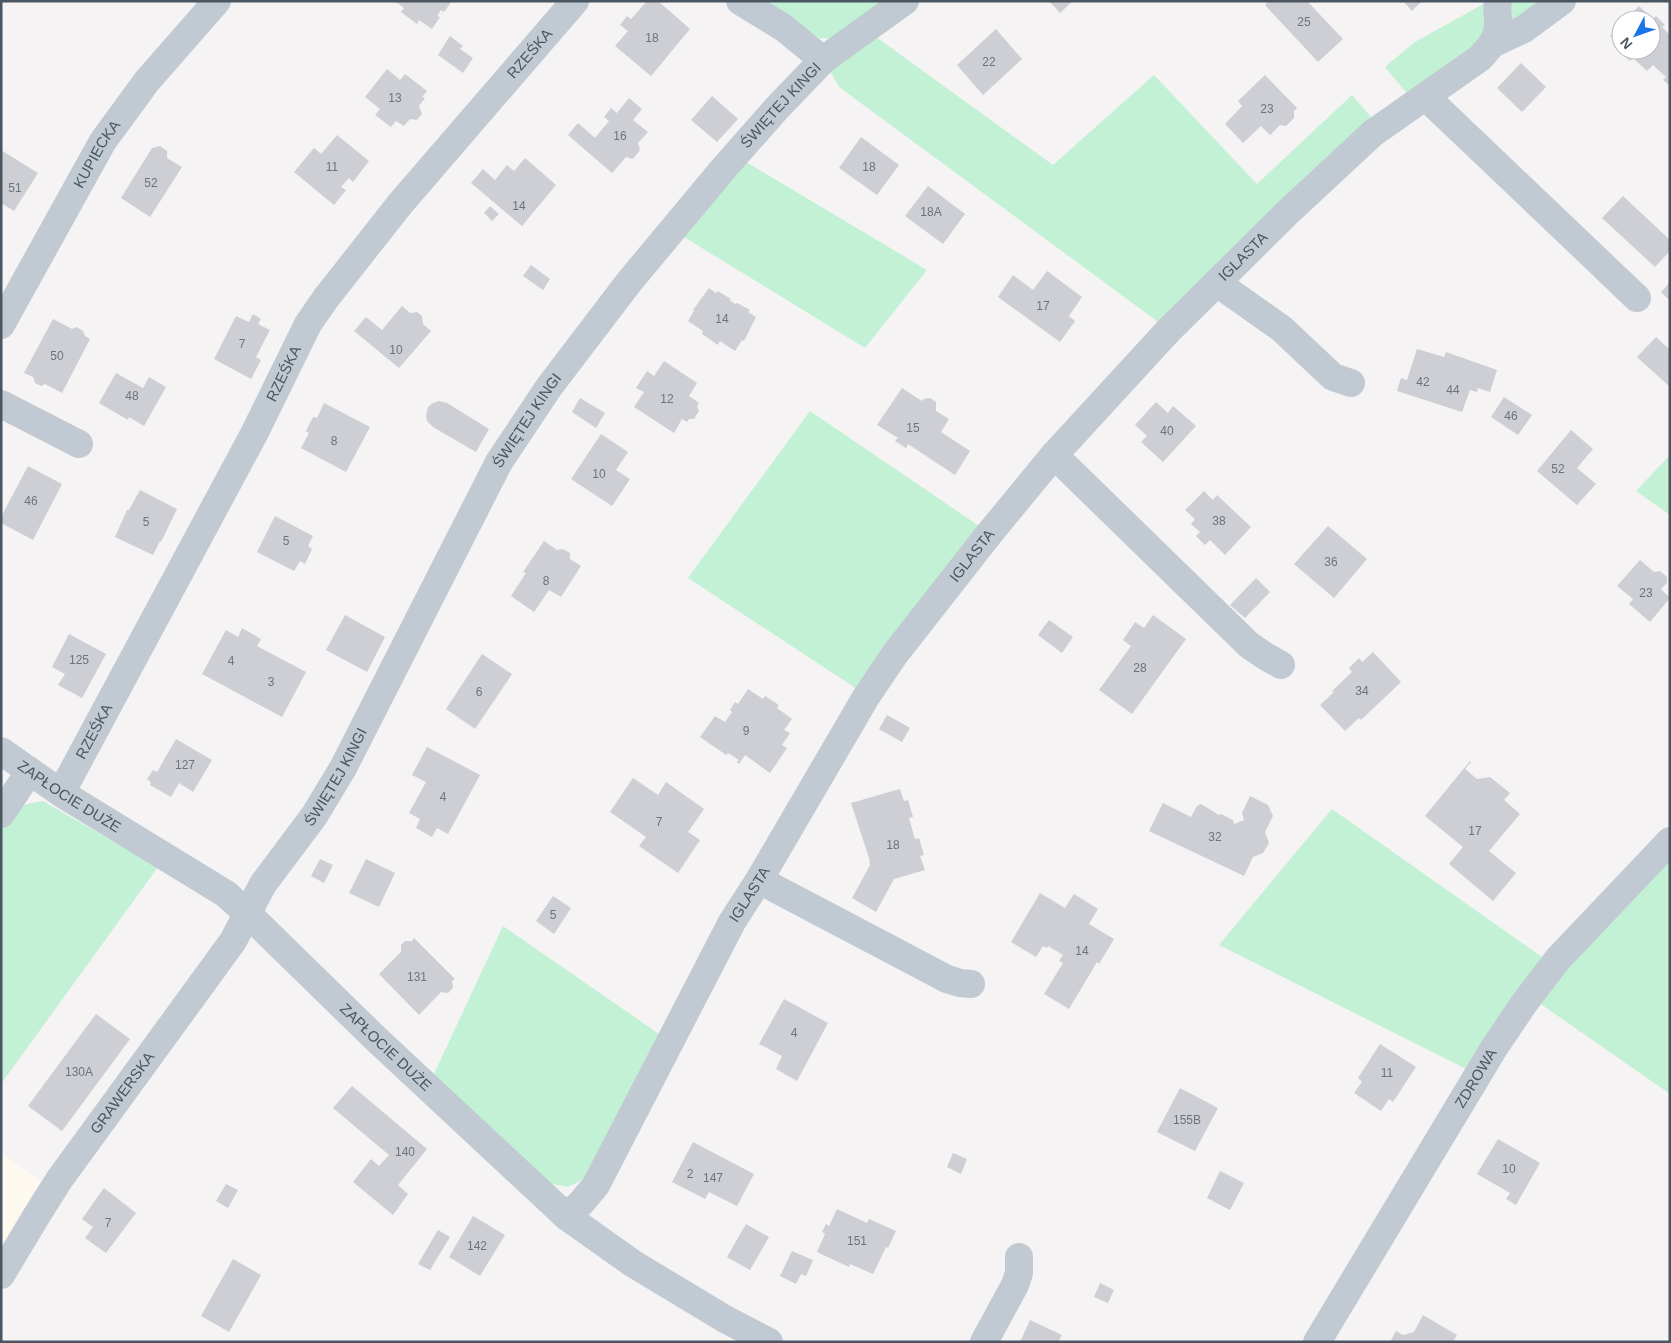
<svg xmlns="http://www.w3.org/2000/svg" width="1671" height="1343" font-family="Helvetica,sans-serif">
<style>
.commercial{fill:#fdf9ef}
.green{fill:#c3f1d5}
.building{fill:#cdcfd5}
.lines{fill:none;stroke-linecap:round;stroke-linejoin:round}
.minor{stroke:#c1cad2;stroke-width:28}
.labels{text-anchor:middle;stroke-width:5;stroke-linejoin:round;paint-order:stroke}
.number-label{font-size:12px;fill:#6b747e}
.street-label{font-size:15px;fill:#4a5661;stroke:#fff}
</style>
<rect width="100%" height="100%" fill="#f5f3f3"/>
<path class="commercial" d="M 1,1153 L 41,1181 L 1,1246 Z"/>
<g class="green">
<path d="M 755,1 L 892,1 L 834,39 L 819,38 Z"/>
<path d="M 1510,1 L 1550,1 L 1521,22 L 1510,17 Z"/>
<path d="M 1485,3 L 1490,27 L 1481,45 L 1410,97 L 1385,67 L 1415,42 Z"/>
<path d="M 872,34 L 1053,165 L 1154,75 L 1257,184 L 1352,95 L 1371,117 L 1371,128 L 1165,327 L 839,87 L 827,66 Z"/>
<path d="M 741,159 L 927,270 L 865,348 L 679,234 Z"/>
<path d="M 810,411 L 985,530 L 860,691 L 688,578 Z"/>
<path d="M 1670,455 L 1670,515 L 1636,491 Z"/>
<path d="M 43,801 L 158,867 L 1,1084 L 1,830 C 17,805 14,806 43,801 Z"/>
<path d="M 1332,809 L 1549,962 L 1472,1072 L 1219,945 Z"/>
<path d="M 1670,850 L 1670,1094 L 1535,1000 Z"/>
<path d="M 503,926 L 662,1036 L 586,1178 L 568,1187 L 552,1184 L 433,1076 Z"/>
</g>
<g class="building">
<path d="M 395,1 L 452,1 L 444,12 L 441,10 L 437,16 L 440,17 L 432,29 L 419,20 L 417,24 L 401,12 L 404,8 Z"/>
<path d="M 647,1 L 658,1 L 690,29 L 651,76 L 615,46 L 628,31 L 620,25 L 627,16 L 631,19 Z"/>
<path d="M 1049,1 L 1073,1 L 1060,13 Z"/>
<path d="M 1269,1 L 1307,1 L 1343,39 L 1318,62 L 1265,5 Z"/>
<path d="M 1403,1 L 1422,1 L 1412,11 Z"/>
<path d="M 1639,6 L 1653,19 L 1656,16 L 1665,25 L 1662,27 L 1670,35 L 1670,86 L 1663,80 L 1666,77 L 1653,65 L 1647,71 L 1633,58 L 1630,61 L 1621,53 L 1624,50 L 1651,50 L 1651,20 L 1625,20 Z"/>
<path d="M 1621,24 L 1621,46 L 1610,36 Z"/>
<path d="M 996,29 L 1022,59 L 983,95 L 957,65 Z"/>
<path d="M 450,36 L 463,46 L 460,49 L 473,58 L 463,73 L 438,55 Z"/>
<path d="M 1521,63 L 1546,87 L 1522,112 L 1497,88 Z"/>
<path d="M 387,69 L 400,80 L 405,74 L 427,91 L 422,97 L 425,98 L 419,106 L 422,114 L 417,120 L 410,119 L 404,126 L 396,121 L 391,127 L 375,115 L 380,109 L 365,97 Z"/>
<path d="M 1265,75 L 1297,108 L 1294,111 L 1294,118 L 1286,126 L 1280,125 L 1270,135 L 1261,126 L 1243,143 L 1225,124 L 1242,106 L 1238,101 Z"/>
<path d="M 712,96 L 738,119 L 717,142 L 691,120 Z"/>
<path d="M 629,98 L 642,109 L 633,120 L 648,132 L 638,143 L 640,150 L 633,159 L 626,157 L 612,173 L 568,135 L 578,123 L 595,138 L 609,121 L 604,117 L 611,108 L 617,113 Z"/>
<path d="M 337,135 L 369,161 L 353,182 L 349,178 L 341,187 L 346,190 L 334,205 L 294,172 L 314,148 L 321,154 Z"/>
<path d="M 861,137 L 899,165 L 877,195 L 839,168 Z"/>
<path d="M 160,146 L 167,151 L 167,158 L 182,167 L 150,217 L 121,198 L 152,148 Z"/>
<path d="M 1,150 L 38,173 L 14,211 L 1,203 Z"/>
<path d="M 525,158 L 556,185 L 522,226 L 471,183 L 483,169 L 495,180 L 507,165 L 514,171 Z"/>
<path d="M 928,186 L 965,214 L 943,244 L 905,216 Z"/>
<path d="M 1623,196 L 1670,240 L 1670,251 L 1655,267 L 1602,218 Z"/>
<path d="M 490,206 L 499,214 L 492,221 L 484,213 Z"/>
<path d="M 531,265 L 550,279 L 543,290 L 523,276 Z"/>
<path d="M 1047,271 L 1082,297 L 1069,316 L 1075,321 L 1060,342 L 998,297 L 1013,275 L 1033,290 Z"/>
<path d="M 1670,282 L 1670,301 L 1661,292 Z"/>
<path d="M 709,288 L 716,293 L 718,291 L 731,299 L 729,300 L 735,304 L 737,303 L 750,310 L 748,312 L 756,317 L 744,341 L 742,340 L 735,351 L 720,341 L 718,345 L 702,334 L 703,331 L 688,321 L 694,311 L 693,310 Z"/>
<path d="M 402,306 L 410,313 L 417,312 L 422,316 L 423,324 L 431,331 L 399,368 L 354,331 L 366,317 L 382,330 Z"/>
<path d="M 253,314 L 261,319 L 258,324 L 270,330 L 256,357 L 261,360 L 251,379 L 214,359 L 236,316 L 249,322 Z"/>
<path d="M 53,319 L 72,329 L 77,327 L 83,331 L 85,336 L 90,339 L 62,393 L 45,384 L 41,386 L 35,383 L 33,377 L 24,373 Z"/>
<path d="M 1656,337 L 1670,350 L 1670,387 L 1637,357 Z"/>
<path d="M 1417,349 L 1444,357 L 1446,352 L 1497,370 L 1490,392 L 1478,388 L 1477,392 L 1470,390 L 1462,412 L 1397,391 L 1401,378 L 1407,380 Z"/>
<path d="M 664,361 L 697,383 L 689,396 L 699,403 L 697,406 L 699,411 L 694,419 L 689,419 L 687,422 L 682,419 L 674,433 L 634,407 L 644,392 L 636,388 L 647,371 L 654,376 Z"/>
<path d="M 116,373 L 143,388 L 149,377 L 166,387 L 144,426 L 129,417 L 128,420 L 99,403 Z"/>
<path d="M 902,388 L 922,401 L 923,399 L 930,398 L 936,402 L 936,411 L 949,419 L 941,432 L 970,451 L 955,475 L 908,444 L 906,448 L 895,441 L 898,438 L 877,425 Z"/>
<path d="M 1504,397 L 1532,415 L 1518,435 L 1491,417 Z"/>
<path d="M 580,398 L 605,413 L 596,428 L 572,412 Z"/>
<path d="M 439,401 L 447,403 L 489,429 L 476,452 L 433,427 L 427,421 L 426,415 L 428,407 L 433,403 Z"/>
<path d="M 1156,402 L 1168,413 L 1173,406 L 1196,426 L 1163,462 L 1141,442 L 1147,436 L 1135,425 Z"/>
<path d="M 324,403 L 370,427 L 346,472 L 301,448 L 309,433 L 306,431 L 313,417 L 317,418 Z"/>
<path d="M 1571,430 L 1593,449 L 1577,468 L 1596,484 L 1577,505 L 1537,471 Z"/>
<path d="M 601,434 L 628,452 L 616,470 L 630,479 L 612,506 L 571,479 Z"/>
<path d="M 28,466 L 62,484 L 33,540 L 1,523 L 1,517 Z"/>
<path d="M 140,490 L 177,509 L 161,542 L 160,541 L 153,555 L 115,537 L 127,510 L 129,510 Z"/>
<path d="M 1204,491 L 1213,500 L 1217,495 L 1251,527 L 1225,555 L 1210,540 L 1205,545 L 1196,536 L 1200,532 L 1191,524 L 1195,519 L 1185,510 Z"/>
<path d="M 275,516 L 313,536 L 308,546 L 312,549 L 305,564 L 300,561 L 294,571 L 257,552 Z"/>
<path d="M 1328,526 L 1367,559 L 1334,598 L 1294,564 Z"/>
<path d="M 544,541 L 557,550 L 563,549 L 570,553 L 570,559 L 581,566 L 561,597 L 549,590 L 534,612 L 511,596 L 526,573 L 523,572 Z"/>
<path d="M 1640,560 L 1654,572 L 1660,571 L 1667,577 L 1667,583 L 1661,589 L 1670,598 L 1650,622 L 1629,604 L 1633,599 L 1617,586 Z"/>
<path d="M 1256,578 L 1270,592 L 1245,618 L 1230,605 Z"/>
<path d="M 345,615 L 385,637 L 367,672 L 326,650 Z"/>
<path d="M 1153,615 L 1186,639 L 1132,714 L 1099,690 L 1131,646 L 1123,640 L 1135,622 L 1144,628 Z"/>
<path d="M 1049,620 L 1073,637 L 1062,653 L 1038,635 Z"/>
<path d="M 242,628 L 261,639 L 257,646 L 306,672 L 282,717 L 202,674 L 226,630 L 238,637 Z"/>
<path d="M 69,634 L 106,654 L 82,698 L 58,685 L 65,674 L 52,667 Z"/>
<path d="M 1373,652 L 1401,682 L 1361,720 L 1359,718 L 1345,731 L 1320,705 L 1334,692 L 1332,691 L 1352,672 L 1349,668 L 1359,658 L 1362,662 Z"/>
<path d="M 482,654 L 512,674 L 475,729 L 446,709 Z"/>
<path d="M 748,689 L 763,699 L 765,696 L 779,705 L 777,708 L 792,719 L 784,730 L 790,733 L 782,745 L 787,748 L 770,773 L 745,755 L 739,764 L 737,762 L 739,760 L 728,753 L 726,755 L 700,737 L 715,716 L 725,722 L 732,712 L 730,710 L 735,702 L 738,704 Z"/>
<path d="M 887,715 L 910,728 L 902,742 L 879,729 Z"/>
<path d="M 176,739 L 212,760 L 193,792 L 179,783 L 171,797 L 150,785 L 151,782 L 147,779 L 153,770 L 157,772 Z"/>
<path d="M 427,747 L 480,775 L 448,834 L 437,828 L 432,837 L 416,828 L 420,819 L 409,813 L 426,782 L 412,775 Z"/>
<path d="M 1470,761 L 1471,762 L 1465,769 L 1477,779 L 1490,777 L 1510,793 L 1504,800 L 1520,814 L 1489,851 L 1516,873 L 1493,901 L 1449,864 L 1463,847 L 1425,816 Z"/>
<path d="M 633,778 L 658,795 L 666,782 L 704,809 L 688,832 L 700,840 L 678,873 L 639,846 L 646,837 L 610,812 Z"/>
<path d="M 900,789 L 904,801 L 908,800 L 913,817 L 909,818 L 915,839 L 919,838 L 924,855 L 920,856 L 925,870 L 894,879 L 876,912 L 852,898 L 870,865 L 869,861 L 870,861 L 851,803 Z"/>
<path d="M 1250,796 L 1268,805 L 1273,816 L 1265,832 L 1269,843 L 1263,853 L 1253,857 L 1244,876 L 1149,831 L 1163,803 L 1191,817 L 1197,806 L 1201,804 L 1219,815 L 1221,814 L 1233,820 L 1234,824 L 1244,820 L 1242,813 Z"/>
<path d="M 320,859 L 333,865 L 324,883 L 311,876 Z"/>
<path d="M 366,859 L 395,873 L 379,907 L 349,893 Z"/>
<path d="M 1040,893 L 1065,908 L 1074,894 L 1098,909 L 1089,924 L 1114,939 L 1099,964 L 1097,962 L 1069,1009 L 1044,994 L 1063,963 L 1059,961 L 1063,955 L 1048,946 L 1047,948 L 1043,946 L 1036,957 L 1011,942 Z"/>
<path d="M 553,896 L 571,908 L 554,934 L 536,921 Z"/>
<path d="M 414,938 L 455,979 L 452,981 L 453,988 L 448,993 L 441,992 L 419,1015 L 379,974 L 401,952 L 401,945 L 405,941 L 412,941 Z"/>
<path d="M 784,999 L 828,1023 L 797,1081 L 776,1069 L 782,1056 L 759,1044 Z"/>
<path d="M 96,1014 L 130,1039 L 62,1131 L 28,1106 Z"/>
<path d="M 1380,1044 L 1416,1067 L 1393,1102 L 1389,1099 L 1381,1111 L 1354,1093 L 1362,1082 L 1358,1078 Z"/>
<path d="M 352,1086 L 427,1149 L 398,1185 L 408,1194 L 393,1215 L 353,1182 L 371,1159 L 379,1166 L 389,1155 L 333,1108 Z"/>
<path d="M 1180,1088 L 1218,1108 L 1195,1151 L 1157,1132 Z"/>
<path d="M 1498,1139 L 1540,1163 L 1516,1205 L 1506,1199 L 1510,1193 L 1477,1174 Z"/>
<path d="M 693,1142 L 754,1174 L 737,1206 L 709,1192 L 705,1199 L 672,1182 Z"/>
<path d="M 953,1153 L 967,1159 L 961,1174 L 947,1167 Z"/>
<path d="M 1220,1171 L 1244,1183 L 1230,1210 L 1207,1198 Z"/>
<path d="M 226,1184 L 238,1190 L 228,1208 L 216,1201 Z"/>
<path d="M 104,1188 L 136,1213 L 106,1253 L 85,1238 L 93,1227 L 82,1219 Z"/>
<path d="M 837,1209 L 867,1223 L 869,1219 L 896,1231 L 888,1248 L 886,1247 L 873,1274 L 850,1264 L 849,1267 L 817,1252 L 825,1234 L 822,1232 L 826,1224 L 829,1226 Z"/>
<path d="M 473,1216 L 505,1235 L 480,1276 L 449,1257 Z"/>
<path d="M 746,1224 L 769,1237 L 750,1270 L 727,1257 Z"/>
<path d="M 438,1230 L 450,1237 L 430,1270 L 418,1264 Z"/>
<path d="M 792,1251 L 813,1260 L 806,1276 L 801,1274 L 796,1284 L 780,1276 Z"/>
<path d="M 233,1259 L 261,1275 L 229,1332 L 201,1316 Z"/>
<path d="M 1100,1283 L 1114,1290 L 1108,1303 L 1094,1297 Z"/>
<path d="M 1423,1315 L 1457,1335 L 1453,1342 L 1390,1342 L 1396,1331 L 1403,1335 L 1414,1332 Z"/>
<path d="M 1030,1320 L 1062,1335 L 1058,1342 L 1020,1342 Z"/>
</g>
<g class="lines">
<g class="minor">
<path d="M 740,1 L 784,28 L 823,60"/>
<path d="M 1492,44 L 1524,29 L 1562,1"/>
<path d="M 1426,97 L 1637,298"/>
<path d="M 1217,283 L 1282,329 L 1333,377 L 1351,383"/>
<path id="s1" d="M 1,325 L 103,141 L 147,81 L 217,1"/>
<path d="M 1,404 L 79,444"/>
<path d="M 1054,455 L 1249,645 L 1265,656 L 1281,665"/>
<path id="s2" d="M 1,751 L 61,793 L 226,894 L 247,913 L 374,1037 L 566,1216 L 632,1263 L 725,1319 L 769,1342"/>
<path id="s3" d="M 61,793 L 254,434 L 308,324 L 326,298 L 400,204 L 575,1"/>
<path d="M 1,814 L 30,771"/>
<path d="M 759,880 L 947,979 L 960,983 L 971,984"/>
<path id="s4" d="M 566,1216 L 581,1203 L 596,1185 L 732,922 L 759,880 L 866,697 L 895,654 L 989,534 L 1054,455 L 1168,331 L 1287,213 L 1373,133 L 1480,58 C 1488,49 1498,39 1498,26 C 1499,17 1496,11 1498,1"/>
<path id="s5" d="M 1,1275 L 37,1215 L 59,1180 L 233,941 L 263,884 L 314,816 L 343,768 L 499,462 L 549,387 L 629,282 L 724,168 L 777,108 L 823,60 L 905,1"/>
<path d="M 984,1342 L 1015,1285 L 1019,1273 L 1019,1257"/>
<path id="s6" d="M 1317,1342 L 1494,1048 L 1525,1002 L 1558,959 L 1670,841"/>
</g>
</g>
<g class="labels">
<g class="number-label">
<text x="1304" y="26">25</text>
<text x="652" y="42">18</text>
<text x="989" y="66">22</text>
<text x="395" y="102">13</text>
<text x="1267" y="113">23</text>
<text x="620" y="140">16</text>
<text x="332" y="171">11</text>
<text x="869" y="171">18</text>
<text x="151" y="187">52</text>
<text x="15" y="192">51</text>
<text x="519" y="210">14</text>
<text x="931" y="216">18A</text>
<text x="1043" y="310">17</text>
<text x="722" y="323">14</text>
<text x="242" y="348">7</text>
<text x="396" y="354">10</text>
<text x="57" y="360">50</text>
<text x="1423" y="386">42</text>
<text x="1453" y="394">44</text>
<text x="132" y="400">48</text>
<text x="667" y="403">12</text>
<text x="1511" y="420">46</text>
<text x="913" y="432">15</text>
<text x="1167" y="435">40</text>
<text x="334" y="445">8</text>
<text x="1558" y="473">52</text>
<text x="599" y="478">10</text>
<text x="31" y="505">46</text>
<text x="1219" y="525">38</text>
<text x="146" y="526">5</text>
<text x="286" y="545">5</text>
<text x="1331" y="566">36</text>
<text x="546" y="585">8</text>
<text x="1646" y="597">23</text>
<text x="79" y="664">125</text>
<text x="231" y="665">4</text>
<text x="1140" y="672">28</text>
<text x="271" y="686">3</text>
<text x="1362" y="695">34</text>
<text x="479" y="696">6</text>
<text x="746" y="735">9</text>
<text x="185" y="769">127</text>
<text x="443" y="801">4</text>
<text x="659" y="826">7</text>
<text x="1475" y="835">17</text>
<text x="1215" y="841">32</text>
<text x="893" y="849">18</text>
<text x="553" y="919">5</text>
<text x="1082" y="955">14</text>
<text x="417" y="981">131</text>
<text x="794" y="1037">4</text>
<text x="79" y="1076">130A</text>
<text x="1387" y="1077">11</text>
<text x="1187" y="1124">155B</text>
<text x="405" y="1156">140</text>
<text x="1509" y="1173">10</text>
<text x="690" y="1178">2</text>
<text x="713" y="1182">147</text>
<text x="108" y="1227">7</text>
<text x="857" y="1245">151</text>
<text x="477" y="1250">142</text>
</g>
<g class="street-label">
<text dy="5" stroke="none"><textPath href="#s3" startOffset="880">RZEŚKA</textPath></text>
<text dy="5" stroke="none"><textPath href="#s5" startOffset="1411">ŚWIĘTEJ KINGI</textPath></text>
<text dy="5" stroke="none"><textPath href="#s1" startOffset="196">KUPIECKA</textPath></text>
<text dy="5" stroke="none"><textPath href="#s4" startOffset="1182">IGLASTA</textPath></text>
<text dy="5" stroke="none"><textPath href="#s3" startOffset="475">RZEŚKA</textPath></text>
<text dy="5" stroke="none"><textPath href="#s5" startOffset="1006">ŚWIĘTEJ KINGI</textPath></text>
<text dy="5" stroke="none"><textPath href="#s4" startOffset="778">IGLASTA</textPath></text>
<text dy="5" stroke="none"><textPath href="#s3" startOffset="70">RZEŚKA</textPath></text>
<text dy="5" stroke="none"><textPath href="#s5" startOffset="601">ŚWIĘTEJ KINGI</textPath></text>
<text dy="5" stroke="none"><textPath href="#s2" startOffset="82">ZAPŁOCIE DUŻE</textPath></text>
<text dy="5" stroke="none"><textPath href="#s4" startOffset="372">IGLASTA</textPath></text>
<text dy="5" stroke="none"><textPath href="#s2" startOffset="488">ZAPŁOCIE DUŻE</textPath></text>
<text dy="5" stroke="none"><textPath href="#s6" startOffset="308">ZDROWA</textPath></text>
<text dy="5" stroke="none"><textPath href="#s5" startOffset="219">GRAWERSKA</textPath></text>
</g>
</g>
<rect width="1671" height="1343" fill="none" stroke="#4a5661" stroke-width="5"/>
<g transform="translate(1636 35) rotate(229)"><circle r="24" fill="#ffffff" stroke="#b7bbc0"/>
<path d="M0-4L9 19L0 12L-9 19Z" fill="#1a73e8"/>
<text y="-8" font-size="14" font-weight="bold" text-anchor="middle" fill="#4a5661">N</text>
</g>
</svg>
